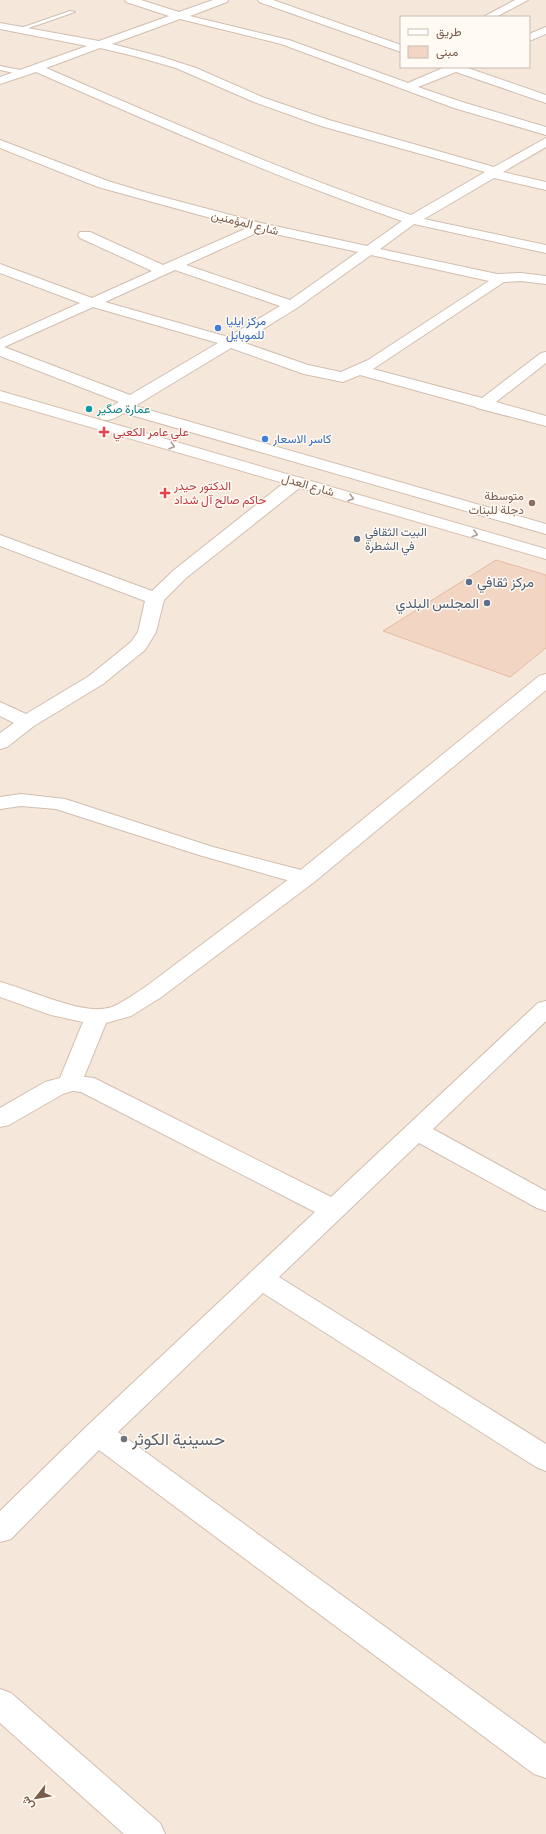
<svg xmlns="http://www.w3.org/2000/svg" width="546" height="1834" font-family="'PT Sans Narrow',Vazirmatn,sans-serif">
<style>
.residential{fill:#f5e8da;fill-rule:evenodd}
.building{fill:#f3d5c3;stroke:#e6bba3}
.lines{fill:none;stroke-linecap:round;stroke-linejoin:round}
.lane-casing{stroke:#d1beb0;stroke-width:2}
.street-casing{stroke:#d1beb0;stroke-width:2}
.secondary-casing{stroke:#d6c0b0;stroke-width:2}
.lane{fill:#fff;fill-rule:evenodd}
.street{fill:#fff;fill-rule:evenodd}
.secondary{fill:#fff;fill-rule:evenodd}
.oneway{stroke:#af9d94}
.shop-dot{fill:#3f7fe0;stroke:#fffaf3;stroke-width:1.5}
.culture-dot{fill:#0f9aa8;stroke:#fffaf3;stroke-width:1.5}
.health-dot{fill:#e0444e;stroke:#fffaf3;stroke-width:1.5}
.education-dot{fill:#8d6e63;stroke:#fffaf3;stroke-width:1.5}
.service-dot{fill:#5c6f8a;stroke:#fffaf3;stroke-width:1.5}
.worship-dot{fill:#6b7280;stroke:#fffaf3;stroke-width:1.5}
.labels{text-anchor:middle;stroke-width:3;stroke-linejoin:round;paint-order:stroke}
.far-street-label{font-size:12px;fill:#7a5c4d;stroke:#fffaf3}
.far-shop-label{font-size:12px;fill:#366cbe;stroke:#fffaf3;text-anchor:start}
.far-culture-label{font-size:12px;fill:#0d838f;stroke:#fffaf3;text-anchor:start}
.far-health-label{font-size:12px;fill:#be3a42;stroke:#fffaf3;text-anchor:start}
.far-education-label{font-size:12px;fill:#785e54;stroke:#fffaf3;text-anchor:end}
.far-service-label{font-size:12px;fill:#4e5e75;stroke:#fffaf3;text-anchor:start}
.service-label{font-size:14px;fill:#4e5e75;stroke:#fffaf3;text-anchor:start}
.near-worship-label{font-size:17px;fill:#5b616d;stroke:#fffaf3;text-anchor:start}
</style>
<rect width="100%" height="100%" fill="#fdf6ec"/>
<path class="residential" d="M 0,0 L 546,0 L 546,1834 L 0,1834 ZM 401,17 L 529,17 L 529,67 L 401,67 Z"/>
<path class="building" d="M 496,560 L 546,575 L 546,648 L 510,677 L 383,631 Z"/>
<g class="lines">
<defs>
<g id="lane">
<path d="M 70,11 L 75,12 L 20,31 L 15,30 Z"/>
<path d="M 0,66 L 26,71 L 27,73 L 23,75 L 0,70 Z"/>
</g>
<g id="street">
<path d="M 125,0 L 141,0 L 179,12 L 213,0 L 228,0 L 227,2 L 190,16 L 289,40 L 408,83 L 445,67 L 465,67 L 546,95 L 546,103 L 456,72 L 418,87 L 462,102 L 546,127 L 546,135 L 454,108 L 281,44 L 180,19 L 112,44 L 162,57 L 196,68 L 262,97 L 329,120 L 494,167 L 546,138 L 546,147 L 503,172 L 546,182 L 546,190 L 494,178 L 424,219 L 546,245 L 546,253 L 414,224 L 380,249 L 497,274 L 521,273 L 546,276 L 546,284 L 521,281 L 504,282 L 373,369 L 482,398 L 541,353 L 546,352 L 546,363 L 496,402 L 546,416 L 546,426 L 477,408 L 476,407 L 360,375 L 343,382 L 304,374 L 231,348 L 135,406 L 546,524 L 546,534 L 124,413 C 116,417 111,422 101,419 L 99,416 L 101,413 L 119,402 L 0,356 L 0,339 L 80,303 L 0,273 L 0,264 L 92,298 L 152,271 L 80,238 L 78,235 L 80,232 L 90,232 L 163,265 L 247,228 L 98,187 L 0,148 L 0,140 L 108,181 L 144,192 L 261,223 L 367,246 L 402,221 C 277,178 157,125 36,72 L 0,84 L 0,77 L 87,46 L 0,29 L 0,23 L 99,41 L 169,16 L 126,2 ZM 100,48 L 134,56 L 176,68 L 254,102 L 321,126 L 485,172 L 411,215 C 286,173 167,120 46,68 ZM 261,231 L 358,252 L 290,300 L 186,265 ZM 371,255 L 489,281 L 368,360 L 341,372 L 308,365 L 242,342 L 297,308 ZM 175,270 L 280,306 L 228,337 L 105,302 ZM 93,307 L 218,343 L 130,395 L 4,347 Z"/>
<path d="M 258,0 L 273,0 L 401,45 L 401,52 L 259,2 Z"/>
<path d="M 515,0 L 528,0 L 496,17 L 483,17 Z"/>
<path d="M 546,27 L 546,34 L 529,41 L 529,34 Z"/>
<path d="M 296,477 L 302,478 L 304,482 L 302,486 L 186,578 L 164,600 L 156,632 L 145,650 L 103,684 L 34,726 L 7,747 L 0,749 L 0,733 L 14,723 L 0,716 L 0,702 L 26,714 L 89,676 L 131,642 L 138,632 L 145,601 L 0,546 L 0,535 L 152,591 L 174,570 L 290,478 Z"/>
<path d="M 21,794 L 65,799 L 213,847 L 313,873 L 316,878 L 313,883 L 305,884 L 297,883 L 199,855 L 56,809 L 21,806 L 0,809 L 0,797 Z"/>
<path d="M 546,1001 L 546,1021 L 433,1129 L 546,1191 L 546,1211 L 537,1208 L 419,1143 L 279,1277 L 546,1444 L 546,1471 L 536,1467 L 263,1293 L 118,1432 L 546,1744 L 546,1778 L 534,1774 L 99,1450 L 11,1539 L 0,1542 L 0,1511 L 88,1425 L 315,1212 L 81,1092 L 61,1089 L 58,1083 L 61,1077 L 70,1075 L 94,1078 L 331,1197 L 538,1003 Z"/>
<path d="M 0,1689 L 11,1693 L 160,1823 L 165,1834 L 124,1834 L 0,1723 Z"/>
</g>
<g id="secondary">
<path d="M 0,391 L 546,549 L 546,559 L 0,401 Z"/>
<path d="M 546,674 L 546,690 L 313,883 L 160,998 L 131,1016 L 106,1023 L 79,1089 L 63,1094 L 9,1125 L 0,1127 L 0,1108 L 45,1082 L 60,1078 L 83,1022 L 51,1015 L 0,997 L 0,982 C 29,989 84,1017 112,1007 C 124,1002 134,994 144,988 L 297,873 L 539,676 Z"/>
</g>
</defs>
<use href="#lane" class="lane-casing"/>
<use href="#street" class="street-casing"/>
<use href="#secondary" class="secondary-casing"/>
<use href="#lane" class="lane"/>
<use href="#street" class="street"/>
<use href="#secondary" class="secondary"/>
</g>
<defs><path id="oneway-chevron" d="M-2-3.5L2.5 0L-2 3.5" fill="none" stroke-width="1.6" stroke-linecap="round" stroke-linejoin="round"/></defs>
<g class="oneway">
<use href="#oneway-chevron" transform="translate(172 446) rotate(16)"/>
<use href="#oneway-chevron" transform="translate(351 498) rotate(16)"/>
<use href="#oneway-chevron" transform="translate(475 534) rotate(16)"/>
</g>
<g class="shop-dot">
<circle cx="218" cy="328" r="4"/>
<circle cx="265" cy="439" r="4"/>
</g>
<circle class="culture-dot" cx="89" cy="409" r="4"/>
<g class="health-dot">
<path d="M102 426h4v4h4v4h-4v4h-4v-4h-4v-4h4z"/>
<path d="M163 487h4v4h4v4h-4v4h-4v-4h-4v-4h4z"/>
</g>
<circle class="education-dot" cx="532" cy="503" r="4"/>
<g class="service-dot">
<circle cx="357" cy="539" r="4"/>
<circle cx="469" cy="582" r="4"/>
<circle cx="487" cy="603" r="4"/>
</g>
<circle class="worship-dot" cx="124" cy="1439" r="4"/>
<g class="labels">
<g class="far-street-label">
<text transform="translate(245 223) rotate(14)" y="4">شارع المؤمنين</text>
<text transform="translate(308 485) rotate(16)" y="4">شارع العدل</text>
</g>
<g class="far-shop-label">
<text x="226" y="325">مركز ايليا<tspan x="226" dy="14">للموبايل</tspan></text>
<text x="273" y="443">كاسر الاسعار</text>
</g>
<g class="far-culture-label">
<text x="97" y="413">عمارة صگير</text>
</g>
<g class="far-health-label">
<text x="113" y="436">علي عامر الكعبي</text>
<text x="174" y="490">الدكتور حيدر<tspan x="174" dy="14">حاكم صالح آل شداد</tspan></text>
</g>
<g class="far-education-label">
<text x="524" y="500">متوسطة<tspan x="524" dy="14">دجلة للبنات</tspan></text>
</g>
<g class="far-service-label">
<text x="365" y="536">البيت الثقافي<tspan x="365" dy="14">في الشطرة</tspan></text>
</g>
<g class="service-label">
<text x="477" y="587">مركز ثقافي</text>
<text x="479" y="608" text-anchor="end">المجلس البلدي</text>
</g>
<g class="near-worship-label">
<text x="132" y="1445">حسينية الكوثر</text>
</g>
</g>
<rect x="400" y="16" width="130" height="52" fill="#fffaf3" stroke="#cabbb1"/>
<rect x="408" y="29" width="20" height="6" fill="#ffffff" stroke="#cabbb1"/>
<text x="436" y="36" font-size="12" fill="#7a5c4d">طريق</text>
<rect x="408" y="46" width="20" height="12" fill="#f3d5c3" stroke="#cabbb1"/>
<text x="436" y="56" font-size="12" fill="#7a5c4d">مبنى</text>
<g transform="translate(36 1798) rotate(239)" stroke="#fffaf3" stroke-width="3" paint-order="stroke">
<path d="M0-3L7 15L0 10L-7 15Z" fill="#7a5c4d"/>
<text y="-6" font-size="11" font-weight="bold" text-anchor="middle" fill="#7a5c4d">ش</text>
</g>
</svg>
